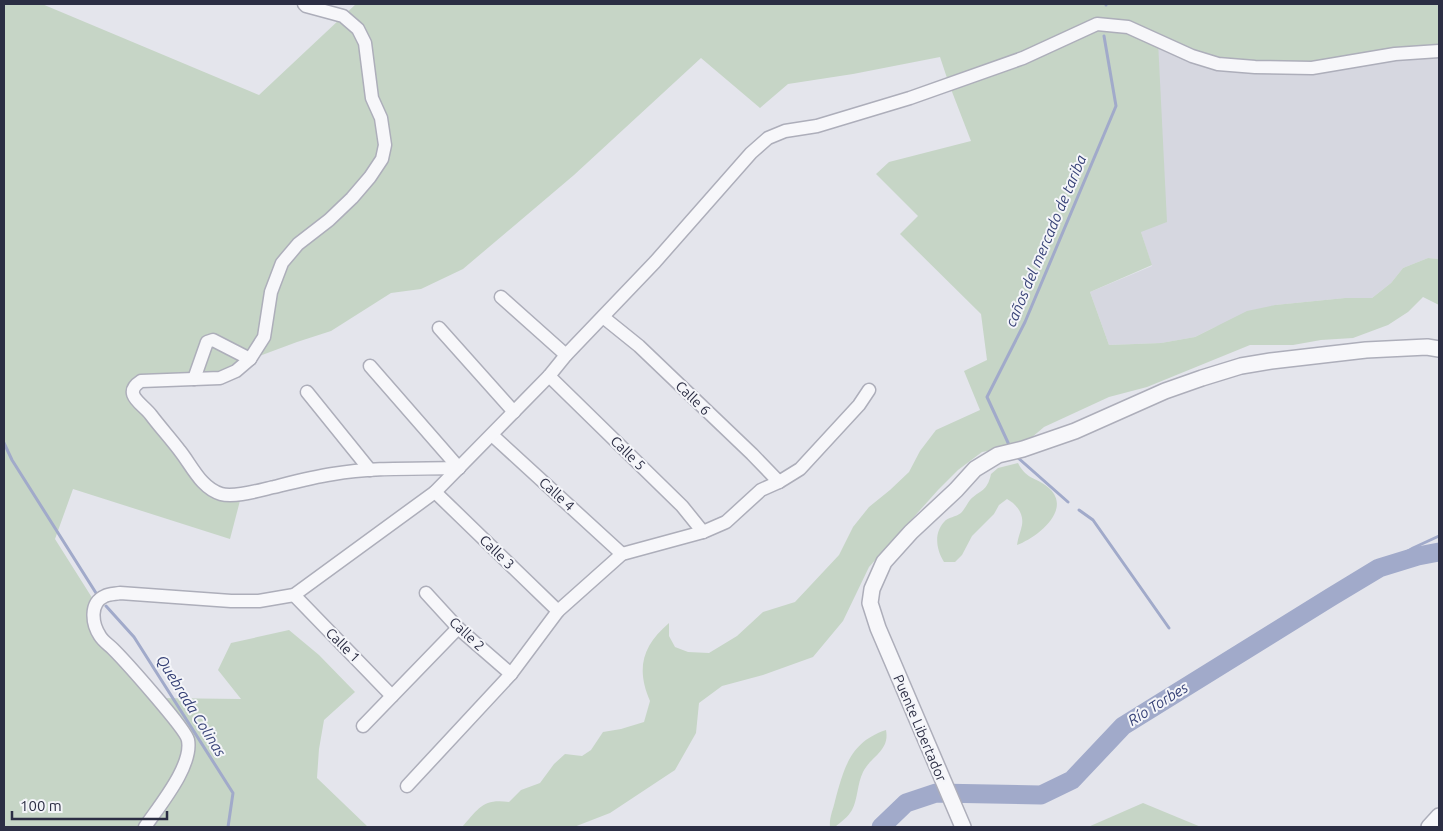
<svg xmlns="http://www.w3.org/2000/svg" width="1443" height="831" font-family="Ubuntu,sans-serif">
<style>
.built{fill:#d6d7e0}
.green{fill:#c6d5c6}
.lines{fill:none;stroke-linecap:round;stroke-linejoin:round}
.stream{stroke:#a1aaca;stroke-width:3}
.river{stroke:#a1aaca;stroke-width:19}
.minor-casing{stroke:#adaeba;stroke-width:15}
.tertiary-casing{stroke:#adaeba;stroke-width:18}
.minor{stroke:#f7f7fa;stroke-width:12}
.tertiary{stroke:#f7f7fa;stroke-width:15}
.labels{text-anchor:middle;stroke-width:4;stroke-linejoin:round;paint-order:stroke}
.street-label{font-size:14px;fill:#2c2e44;stroke:#f4f5f9}
.water-label{font-size:15px;font-style:italic;fill:#374277;stroke:#f4f5f9}
</style>
<rect width="100%" height="100%" fill="#e4e5ec"/>
<path class="built" d="M 1157,40 L 1439,51 L 1439,259 L 1428,258 L 1403,268 L 1391,283 L 1372,298 L 1345,298 L 1275,305 L 1215,327 L 1195,337 L 1161,343 L 1109,345 L 1090,292 L 1152,266 L 1141,232 Z"/>
<g class="green">
<path d="M 4,4 L 42,4 L 259,95 L 356,4 L 1439,4 L 1439,51 L 1312,68 L 1218,64 L 1158,41 L 1167,222 L 1141,232 L 1152,265 L 1090,292 L 1109,345 L 1161,343 L 1195,337 L 1247,311 L 1275,305 L 1345,298 L 1372,298 L 1391,283 L 1403,268 L 1428,258 L 1439,259 L 1439,305 L 1423,297 L 1408,312 L 1388,325 L 1353,338 L 1321,340 L 1293,345 L 1250,345 L 1147,387 L 1109,397 L 1044,427 L 1024,444 L 982,452 L 958,470 L 938,490 L 869,567 L 843,621 L 813,657 L 763,675 L 722,686 L 699,703 L 696,733 L 675,770 L 610,813 L 574,827 L 462,827 C 478,809 483,798 509,802 L 521,790 L 540,783 L 554,764 L 565,754 L 582,756 L 591,750 L 603,732 L 621,729 L 644,722 L 650,701 C 636,669 642,646 669,623 L 669,636 L 675,647 L 688,652 L 709,653 L 737,636 L 763,612 L 795,602 L 839,555 L 853,527 L 869,507 L 890,490 L 909,472 L 920,451 L 936,430 L 980,410 L 964,371 L 987,360 L 981,314 L 900,234 L 918,216 L 876,174 L 889,162 L 971,141 L 949,84 L 940,57 L 853,74 L 788,84 L 760,108 L 701,58 L 574,175 L 463,269 L 421,289 L 391,293 L 331,331 L 297,342 L 251,359 L 237,371 L 134,389 L 203,475 L 222,493 L 242,493 L 230,539 L 73,489 L 55,539 L 96,604 L 94,619 L 157,698 L 241,699 L 218,670 L 231,643 L 289,630 L 319,655 L 355,692 L 324,720 L 319,749 L 317,778 L 368,827 L 4,827 Z"/>
<path d="M 1018,463 C 1027,481 1038,477 1050,489 C 1072,511 1036,538 1017,545 C 1018,537 1021,531 1022,525 C 1024,513 1016,504 1007,499 L 999,505 L 994,514 L 972,536 L 962,555 L 955,562 L 944,562 C 937,551 933,534 944,522 C 948,517 956,517 961,513 C 964,510 967,504 970,500 C 981,489 987,492 991,474 L 998,468 Z"/>
<path d="M 886,730 C 890,751 871,756 863,772 C 857,784 858,799 852,810 C 848,817 841,822 835,827 L 830,827 C 829,818 833,810 835,801 C 844,768 850,742 886,730 Z"/>
<path d="M 1143,803 L 1201,827 L 1088,827 Z"/>
</g>
<g class="lines">
<g class="stream">
<path d="M 1106,5 L 1106,4"/>
<path d="M 4,443 L 12,460 L 96,593"/>
<path d="M 1010,447 L 987,397 L 1025,322 L 1116,106 L 1104,36"/>
<path d="M 1016,456 L 1068,502"/>
<path d="M 1079,510 L 1093,520 L 1169,628"/>
<path d="M 1379,568 L 1413,548 L 1439,536"/>
<path d="M 106,606 L 134,637 L 233,793 L 228,827"/>
</g>
<path class="river" d="M 881,827 L 906,803 L 936,793 L 1041,795 L 1072,780 L 1123,726 L 1331,597 L 1379,568 L 1418,556 L 1439,552"/>
<defs>
<g id="minor">
<path d="M 304,4 L 306,6 L 343,16 L 358,29 L 365,43 L 372,98 L 381,118 L 385,145 L 382,159 L 370,177 L 352,198 L 329,220 L 298,244 L 282,263 L 271,292 L 264,337 L 250,359 L 236,371 L 220,378 L 141,381 C 121,394 143,404 151,415 C 160,427 171,439 180,451 C 192,466 201,488 221,494 C 235,498 260,490 274,487 C 294,482 313,477 333,474 C 374,467 417,469 459,468"/>
<path d="M 501,297 L 566,355"/>
<path d="M 603,317 L 639,346 L 752,454 L 779,482"/>
<path d="M 439,328 L 514,412"/>
<path d="M 370,366 L 459,468"/>
<path d="M 549,376 L 682,506 L 703,532"/>
<path d="M 194,379 L 207,342 L 213,340 L 250,359"/>
<path d="M 307,392 L 370,470"/>
<path d="M 492,435 L 622,554"/>
<path d="M 435,492 L 558,611"/>
<path d="M 426,593 L 458,628 L 511,674"/>
<path d="M 294,595 L 392,696"/>
<path d="M 363,726 L 458,628"/>
<path d="M 407,786 L 511,674 L 558,611 L 622,554 L 703,532 L 726,522 L 761,490 L 779,482 L 800,469 L 859,405 L 869,390"/>
<path d="M 145,827 C 159,806 193,766 188,740 C 186,729 125,661 113,649 C 109,645 103,641 100,636 C 92,624 89,603 105,596 C 109,594 115,594 120,593 L 231,601 L 259,601 L 294,595 L 435,492 L 549,376 L 566,355 L 655,262 L 751,153 L 768,138 L 785,131 L 817,126 L 910,98 L 1023,58 L 1097,24 L 1128,27 L 1192,56 L 1218,64 L 1255,67 L 1312,68 L 1395,54 L 1439,51"/>
</g>
<g id="tertiary">
<path d="M 963,827 L 878,628 L 870,603 L 872,589 L 884,562 L 911,532 L 956,490 L 975,469 L 998,455 L 1023,449 L 1075,431 L 1165,391 L 1202,378 L 1241,366 L 1271,361 L 1366,350 L 1427,347 L 1439,349"/>
<path d="M 1429,827 L 1439,816"/>
</g>
</defs>
<use href="#minor" class="minor-casing"/>
<use href="#tertiary" class="tertiary-casing"/>
<use href="#minor" class="minor"/>
<use href="#tertiary" class="tertiary"/>
</g>
<g class="labels">
<g class="street-label">
<text transform="translate(693 398) rotate(44)" y="5">Calle 6</text>
<text transform="translate(628 453) rotate(44)" y="5">Calle 5</text>
<text transform="translate(557 494) rotate(42)" y="5">Calle 4</text>
<text transform="translate(497 552) rotate(44)" y="5">Calle 3</text>
<text transform="translate(467 634) rotate(43)" y="5">Calle 2</text>
<text transform="translate(343 645) rotate(45)" y="5">Calle 1</text>
<text transform="translate(920 728) rotate(67)" y="5">Puente Libertador</text>
</g>
<g class="water-label">
<text transform="translate(1046 241) rotate(-67)" y="5">caños del mercado de tariba</text>
<text transform="translate(1158 704) rotate(-32)" y="5">Río Torbes</text>
<text transform="translate(191 706) rotate(58)" y="5">Quebrada Colinas</text>
</g>
</g>
<rect width="1443" height="831" fill="none" stroke="#2c2e44" stroke-width="10"/>
<path d="M12 811v8h155v-8" fill="none" stroke="#2c2e44" stroke-width="2.5"/>
<text x="20" y="811" font-size="15" fill="#2c2e44" stroke="#f4f5f9" stroke-width="4" paint-order="stroke">100 m</text>
</svg>
